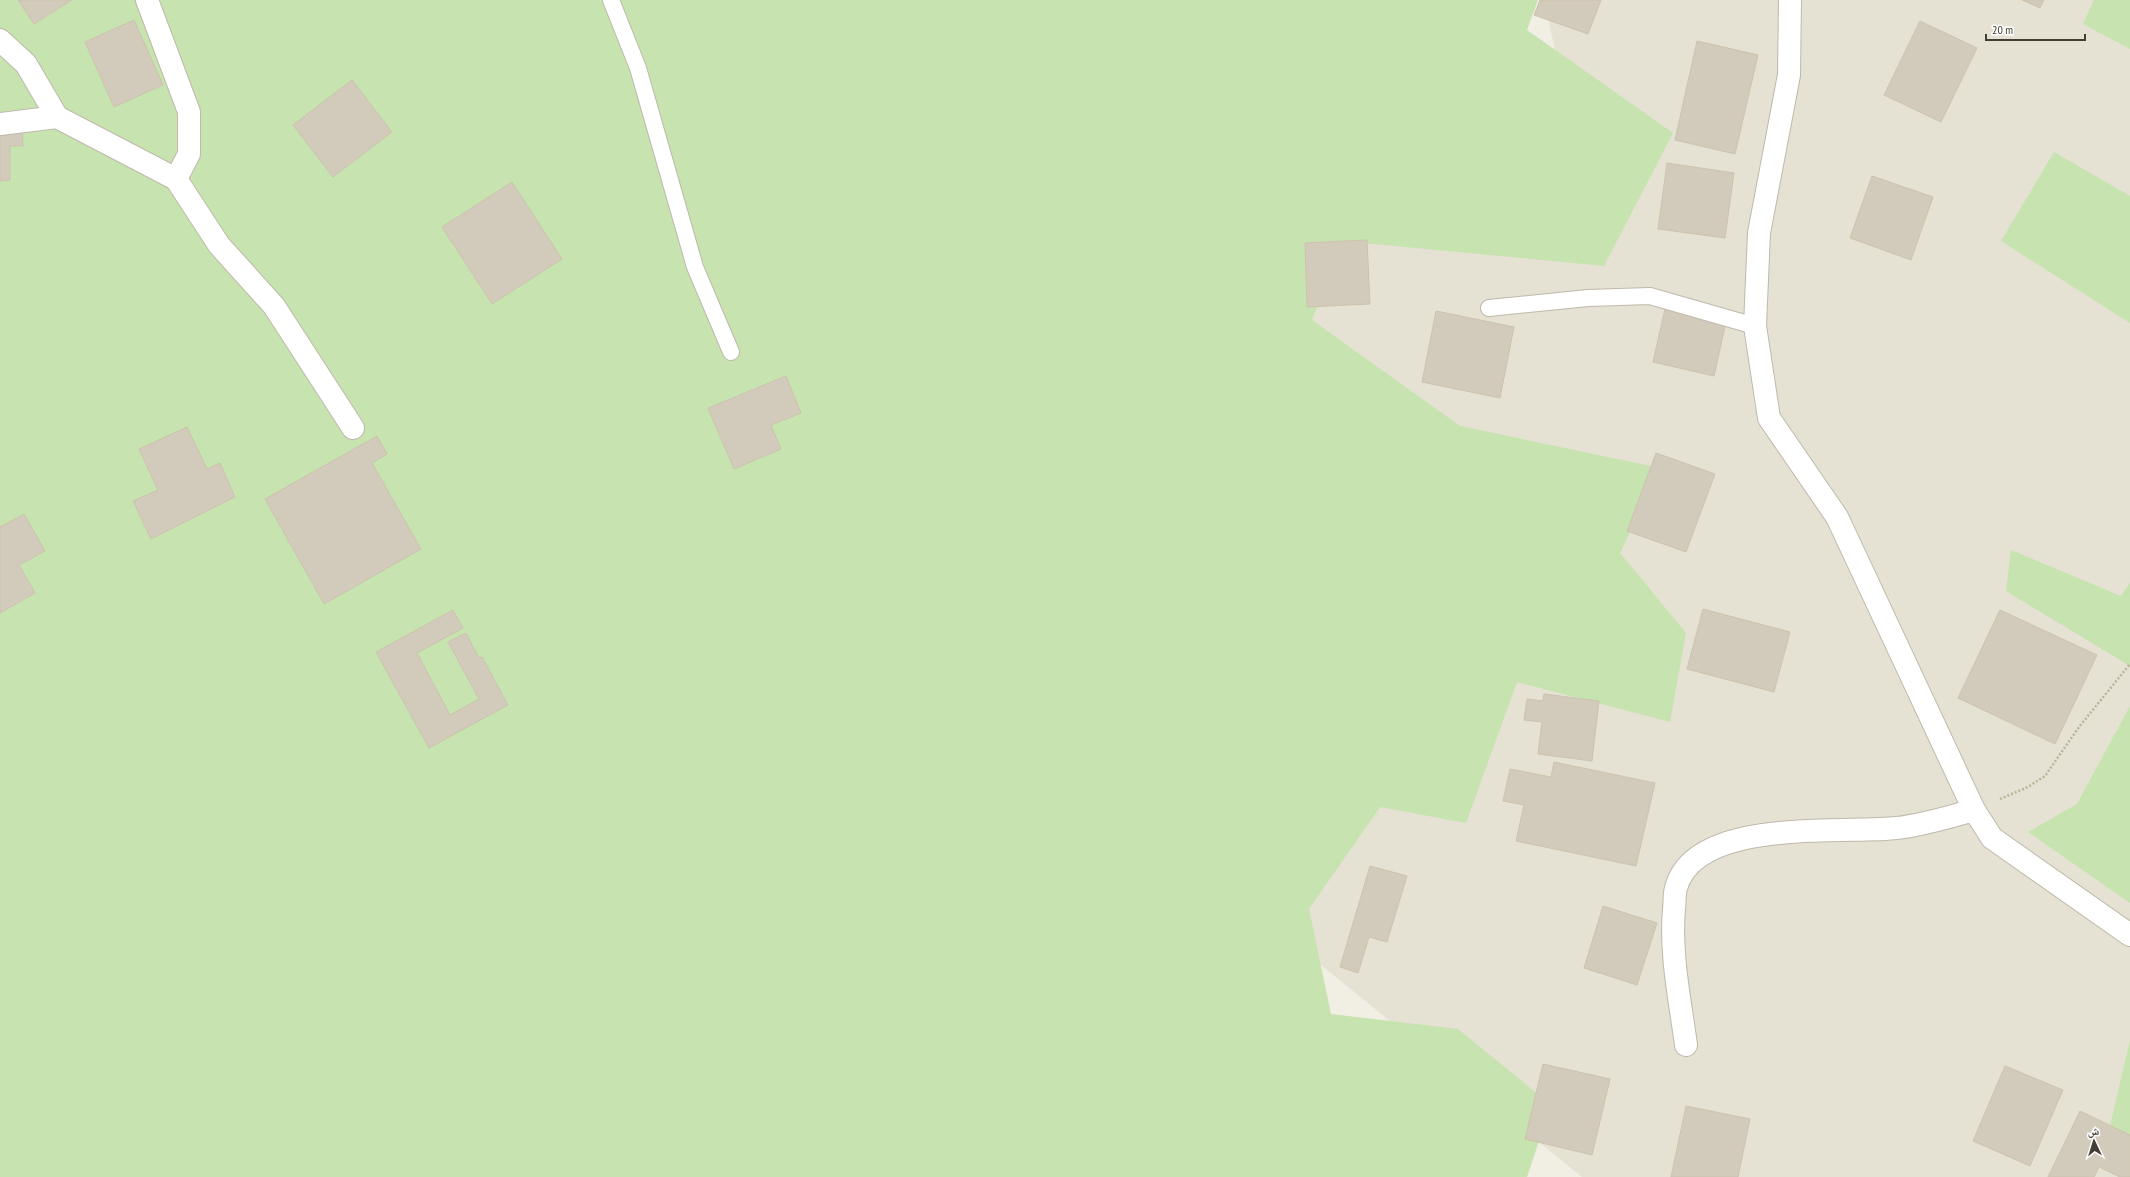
<svg xmlns="http://www.w3.org/2000/svg" width="2130" height="1177" font-family="'PT Sans Narrow','Noto Naskh Arabic',sans-serif">
<style>
.residential{fill:#e5e1d3}
.green{fill:#c7e3af}
.building{fill:#d2cbbb;stroke:#ccc3ae}
.lines{fill:none;stroke-linecap:round;stroke-linejoin:round}
.lane-casing{stroke:#bfb9ab;stroke-width:18}
.street-casing{stroke:#bfb9ab;stroke-width:24}
.path{stroke:#bdb39a;stroke-width:2.5;stroke-dasharray:2 2;stroke-linecap:butt}
.lane{stroke:#fff;stroke-width:16}
.street{stroke:#fff;stroke-width:22}
</style>
<rect width="100%" height="100%" fill="#f1eee4"/>
<path class="residential" d="M 1544,0 L 2130,0 L 2130,1177 L 1582,1177 L 1273,926 L 1181,297 L 1365,160 L 1586,191 Z"/>
<g class="green">
<path d="M 0,0 L 1538,0 L 1527,30 L 1673,133 L 1604,266 L 1343,241 L 1312,320 L 1460,426 L 1660,468 L 1620,553 L 1686,633 L 1670,722 L 1517,682 L 1466,823 L 1380,807 L 1309,909 L 1331,1014 L 1458,1029 L 1551,1105 L 1527,1177 L 0,1177 Z"/>
<path d="M 2094,0 L 2130,0 L 2130,49 L 2083,24 Z"/>
<path d="M 2054,152 L 2130,196 L 2130,323 L 2001,241 Z"/>
<path d="M 2011,550 L 2121,596 L 2130,583 L 2130,666 L 2006,591 Z"/>
<path d="M 2130,706 L 2130,903 L 2028,832 L 2077,804 Z"/>
<path d="M 2130,1040 L 2130,1135 L 2110,1126 Z"/>
</g>
<g class="building">
<path d="M 18,0 L 72,0 L 34,24 Z"/>
<path d="M 1540,0 L 1601,0 L 1588,34 L 1534,15 Z"/>
<path d="M 2022,0 L 2044,0 L 2040,8 Z"/>
<path d="M 134,20 L 163,85 L 114,107 L 85,42 Z"/>
<path d="M 1920,21 L 1977,48 L 1941,122 L 1884,95 Z"/>
<path d="M 1697,41 L 1758,55 L 1735,154 L 1675,140 Z"/>
<path d="M 352,80 L 392,132 L 333,177 L 293,125 Z"/>
<path d="M 0,128 L 22,128 L 23,146 L 10,146 L 10,180 L 0,181 Z"/>
<path d="M 1667,163 L 1734,173 L 1725,238 L 1658,229 Z"/>
<path d="M 1872,176 L 1933,197 L 1911,260 L 1850,238 Z"/>
<path d="M 512,182 L 562,259 L 492,304 L 442,227 Z"/>
<path d="M 1367,240 L 1370,304 L 1307,307 L 1305,243 Z"/>
<path d="M 1665,309 L 1726,322 L 1714,376 L 1653,362 Z"/>
<path d="M 1436,311 L 1514,327 L 1500,398 L 1422,382 Z"/>
<path d="M 786,376 L 801,413 L 771,425 L 781,449 L 734,469 L 708,408 Z"/>
<path d="M 187,427 L 207,469 L 220,463 L 235,497 L 151,539 L 133,501 L 158,490 L 139,449 Z"/>
<path d="M 377,436 L 387,454 L 372,463 L 421,549 L 324,604 L 265,499 Z"/>
<path d="M 1656,453 L 1715,474 L 1686,552 L 1627,531 Z"/>
<path d="M 24,514 L 45,551 L 19,565 L 35,593 L 0,613 L 0,527 Z"/>
<path d="M 1703,609 L 1790,632 L 1774,692 L 1687,669 Z"/>
<path d="M 453,610 L 463,628 L 417,653 L 450,715 L 479,699 L 448,642 L 466,633 L 479,658 L 482,657 L 508,705 L 429,748 L 376,652 Z"/>
<path d="M 2000,610 L 2097,655 L 2055,744 L 1958,698 Z"/>
<path d="M 1544,694 L 1599,701 L 1592,761 L 1538,754 L 1542,722 L 1524,720 L 1527,699 L 1543,701 Z"/>
<path d="M 1554,762 L 1655,783 L 1636,866 L 1516,841 L 1524,805 L 1503,801 L 1510,769 L 1551,777 Z"/>
<path d="M 1370,866 L 1407,876 L 1387,942 L 1369,937 L 1358,973 L 1340,967 Z"/>
<path d="M 1603,906 L 1657,923 L 1637,985 L 1584,968 Z"/>
<path d="M 1543,1064 L 1610,1079 L 1592,1155 L 1525,1139 Z"/>
<path d="M 2005,1066 L 2063,1090 L 2030,1166 L 1973,1141 Z"/>
<path d="M 1686,1106 L 1750,1119 L 1738,1177 L 1671,1177 Z"/>
<path d="M 2080,1111 L 2130,1135 L 2130,1177 L 2120,1177 L 2099,1167 L 2094,1177 L 2048,1177 Z"/>
</g>
<g class="lines">
<defs>
<g id="lane">
<path d="M 611,0 L 638,68 L 695,267 L 731,352"/>
<path d="M 1489,308 L 1588,298 L 1650,296 L 1755,326"/>
</g>
<g id="street">
<path d="M 1790,0 L 1789,75 L 1759,233 L 1755,326 L 1769,418 L 1837,517 L 1974,810 L 1992,838 L 2130,935"/>
<path d="M 0,40 L 26,64 L 57,117"/>
<path d="M 0,124 L 57,117 L 176,179 L 189,154 L 189,112 L 147,0"/>
<path d="M 176,179 L 219,245 L 274,306 L 353,428"/>
<path d="M 1686,1045 C 1680,1000 1670,954 1674,909 C 1675,902 1674,894 1676,888 C 1695,817 1842,834 1897,828 C 1924,825 1949,817 1974,810"/>
</g>
</defs>
<use href="#lane" class="lane-casing"/>
<use href="#street" class="street-casing"/>
<path class="path" d="M 2000,799 L 2028,787 L 2045,776 L 2079,727 L 2130,664"/>
<use href="#lane" class="lane"/>
<use href="#street" class="street"/>
</g>
<g transform="translate(2094 1141) rotate(356)" stroke="#ffffff" stroke-width="3" paint-order="stroke">
<path d="M0-3L7 15L0 10L-7 15Z" fill="#433e35"/>
<text y="-6" font-size="11" font-weight="bold" text-anchor="middle" fill="#433e35">ش</text>
</g>
<path d="M1986 34v6h99v-6" fill="none" stroke="#433e35" stroke-width="2"/>
<text x="1992" y="34" font-size="12" fill="#433e35" stroke="#ffffff" stroke-width="3" paint-order="stroke">20 m</text>
</svg>
